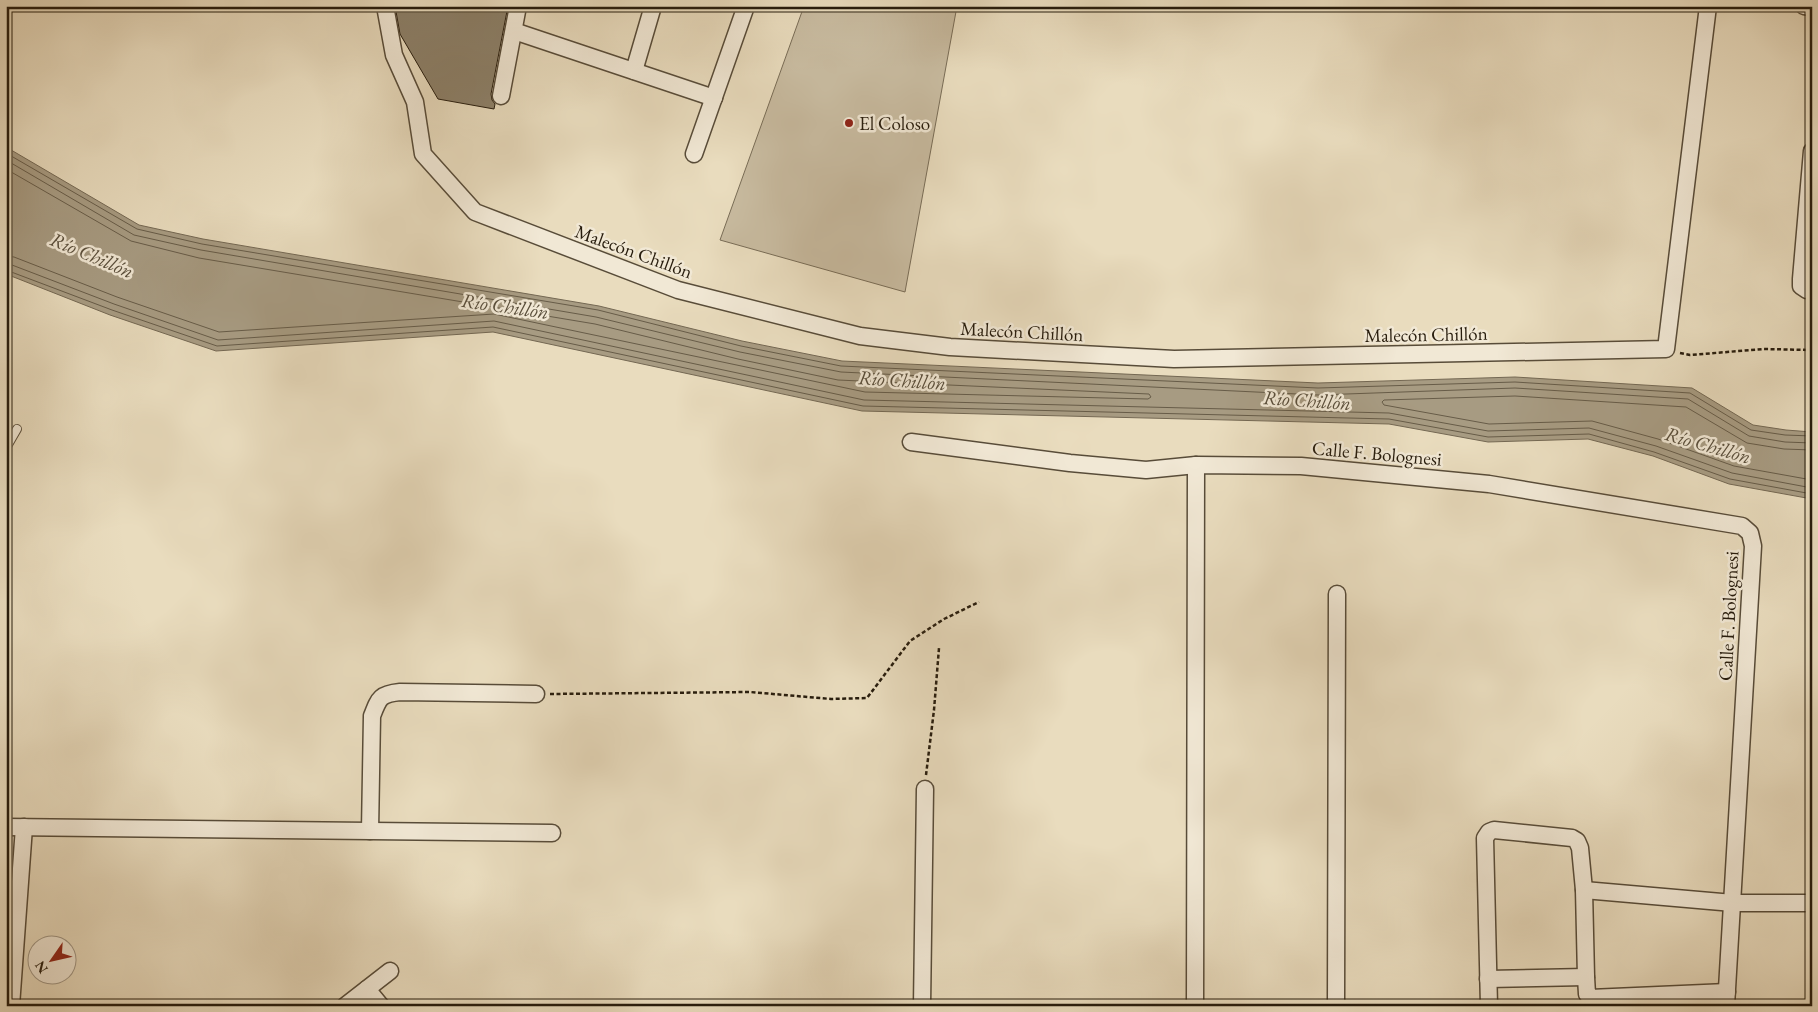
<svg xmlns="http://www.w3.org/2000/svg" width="1818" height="1012" font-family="'EB Garamond',serif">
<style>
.green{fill:#c8bba0;stroke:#786c56}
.water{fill:#a79b82;stroke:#746853}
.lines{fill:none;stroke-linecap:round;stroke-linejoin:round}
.shore{stroke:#675c48;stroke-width:1}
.building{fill:#8c8069;stroke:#271c0d}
.lane-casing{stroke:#584c39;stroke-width:10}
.street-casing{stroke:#584c39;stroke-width:19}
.path{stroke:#271c0d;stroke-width:2.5;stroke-dasharray:4 2.5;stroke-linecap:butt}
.lane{stroke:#f1e8d5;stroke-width:8}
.street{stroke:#f1e8d5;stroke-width:16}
.poi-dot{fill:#8f2418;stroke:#f1e8d5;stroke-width:2}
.labels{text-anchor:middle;stroke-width:5;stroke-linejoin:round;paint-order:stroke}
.poi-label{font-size:19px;fill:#271c0d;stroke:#f1e8d5;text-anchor:start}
.street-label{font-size:19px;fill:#271c0d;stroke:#f1e8d5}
.water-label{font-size:20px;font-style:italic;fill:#5a4f3c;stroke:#f1e8d5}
</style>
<rect width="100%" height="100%" fill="#e9dcbe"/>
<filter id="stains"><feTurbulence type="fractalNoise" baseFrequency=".004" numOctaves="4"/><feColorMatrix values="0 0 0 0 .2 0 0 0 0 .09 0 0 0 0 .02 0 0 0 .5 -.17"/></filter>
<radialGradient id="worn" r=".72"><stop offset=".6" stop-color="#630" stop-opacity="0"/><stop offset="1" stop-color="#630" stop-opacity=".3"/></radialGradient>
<path class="green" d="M 804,6 L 957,6 L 905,292 L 720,240 Z"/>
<path class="water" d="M 6,147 L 139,225 L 203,239 L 599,306 L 742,341 L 842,361 L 1318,383 L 1515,377 L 1692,388 L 1753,425 L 1786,430 L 1812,432 L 1812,499 L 1729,484 L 1653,456 L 1588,439 L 1488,442 L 1389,424 L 862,411 L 493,332 L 216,351 L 110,315 L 6,274 Z"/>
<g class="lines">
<g class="shore">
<path d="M 6,153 L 137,229 L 202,244 L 598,310 L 741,346 L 841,366 L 1318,388 L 1515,382 L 1690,393 L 1751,430 L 1785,435 L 1812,436"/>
<path d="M 6,160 L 134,235 L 201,250 L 596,317 L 740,352 L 841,372 L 1318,395 L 1515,388 L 1688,399 L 1749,436 L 1785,442 L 1812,443"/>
<path d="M 6,169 L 131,241 L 199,258 L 595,324 L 738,359 L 838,380 L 1149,394 L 1151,397 L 1148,399 L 865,392 L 494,314 L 219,332 L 117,297 L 14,257 L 6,256"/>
<path d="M 6,264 L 12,265 L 114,304 L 218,340 L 494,321 L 864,400 L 1389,413 L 1488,431 L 1589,428 L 1656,446 L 1732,473 L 1812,488"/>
<path d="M 6,270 L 112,310 L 217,346 L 493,327 L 863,406 L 1389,419 L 1488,437 L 1589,434 L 1654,452 L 1730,479 L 1812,494"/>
<path d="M 1812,450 L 1784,449 L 1747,443 L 1686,407 L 1515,396 L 1384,400 L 1382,402 L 1384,405 L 1489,424 L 1592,421 L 1658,439 L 1734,466 L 1812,480"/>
</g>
</g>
<path class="building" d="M 395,6 L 508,6 L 491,94 L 492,100 L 495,104 L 494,109 L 438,99 L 400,34 Z"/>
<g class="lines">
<defs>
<path id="lane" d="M 6,448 L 17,429"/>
<g id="street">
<path d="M 385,6 L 394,55 L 415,102 L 423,154 L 475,212 L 678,290 L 860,336 L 950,347 L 1174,359 L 1666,349 L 1708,6"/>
<path d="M 1804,6 L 1812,7"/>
<path d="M 514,31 L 714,98"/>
<path d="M 634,71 L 653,6"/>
<path d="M 501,96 L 518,6"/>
<path d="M 1812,151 L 1801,279 L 1801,286 L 1807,290 L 1812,290"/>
<path d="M 694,154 L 746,6"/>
<path d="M 911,442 L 1070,463 L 1146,470 L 1196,465 L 1301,466 L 1489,484 L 1742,526 L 1750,533 L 1753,546 L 1726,1006"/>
<path d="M 6,827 L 552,833"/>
<path d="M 370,831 L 372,716 C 379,698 380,694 400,692 L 536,694"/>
<path d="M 1584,890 L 1733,903 L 1812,903"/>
<path d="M 1488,979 L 1586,977"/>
<path d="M 367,989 L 381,1006"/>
<path d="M 11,1006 L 24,827"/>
<path d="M 345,1006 L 390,971"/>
<path d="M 922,1006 L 925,789"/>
<path d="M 1195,1006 L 1196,465"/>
<path d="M 1336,1006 L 1337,594"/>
<path d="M 1489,1006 L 1485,838 L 1489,832 L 1494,830 L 1572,838 L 1577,841 L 1580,848 L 1584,890 L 1586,977 L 1587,994 L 1590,998 L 1727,992"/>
</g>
</defs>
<use href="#lane" class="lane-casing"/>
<use href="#street" class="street-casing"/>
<g class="path">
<path d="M 1680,353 L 1690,355 L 1764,349 L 1812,350"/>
<path d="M 550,694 L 750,692 L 831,699 L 867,698 L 910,641 L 944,619 L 979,602"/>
<path d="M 926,775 L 934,710 L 939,648"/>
</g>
<use href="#lane" class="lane"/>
<use href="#street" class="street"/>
</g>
<circle class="poi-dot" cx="849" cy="123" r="5"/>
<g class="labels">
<g class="poi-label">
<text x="859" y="130">El Coloso</text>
</g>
<g class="street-label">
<text transform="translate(634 251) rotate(20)" y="7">Malecón Chillón</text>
<text transform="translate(1022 331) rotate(3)" y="7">Malecón Chillón</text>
<text transform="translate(1426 334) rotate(-1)" y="7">Malecón Chillón</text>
<text transform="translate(1377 453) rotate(5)" y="7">Calle F. Bolognesi</text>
<text transform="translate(1728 616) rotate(-87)" y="7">Calle F. Bolognesi</text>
</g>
<g class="water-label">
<text transform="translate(92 255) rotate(23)" y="7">Río Chillón</text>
<text transform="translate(505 306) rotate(8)" y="7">Río Chillón</text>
<text transform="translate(902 380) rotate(4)" y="7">Río Chillón</text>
<text transform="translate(1307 400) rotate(4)" y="7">Río Chillón</text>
<text transform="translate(1708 445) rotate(16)" y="7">Río Chillón</text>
</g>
</g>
<rect width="1818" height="1012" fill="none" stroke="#e9dcbe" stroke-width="25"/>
<rect x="8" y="8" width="1803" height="997" fill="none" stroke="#271c0d" stroke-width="2.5"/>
<rect x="12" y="12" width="1793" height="987" fill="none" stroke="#271c0d"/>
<g transform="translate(52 960) rotate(236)"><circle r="24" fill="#f1e8d5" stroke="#a09685"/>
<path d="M0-4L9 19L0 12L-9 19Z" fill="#8f2418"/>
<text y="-8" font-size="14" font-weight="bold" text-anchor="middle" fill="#271c0d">N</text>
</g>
<rect width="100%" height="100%" filter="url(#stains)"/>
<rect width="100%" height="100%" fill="url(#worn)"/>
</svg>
